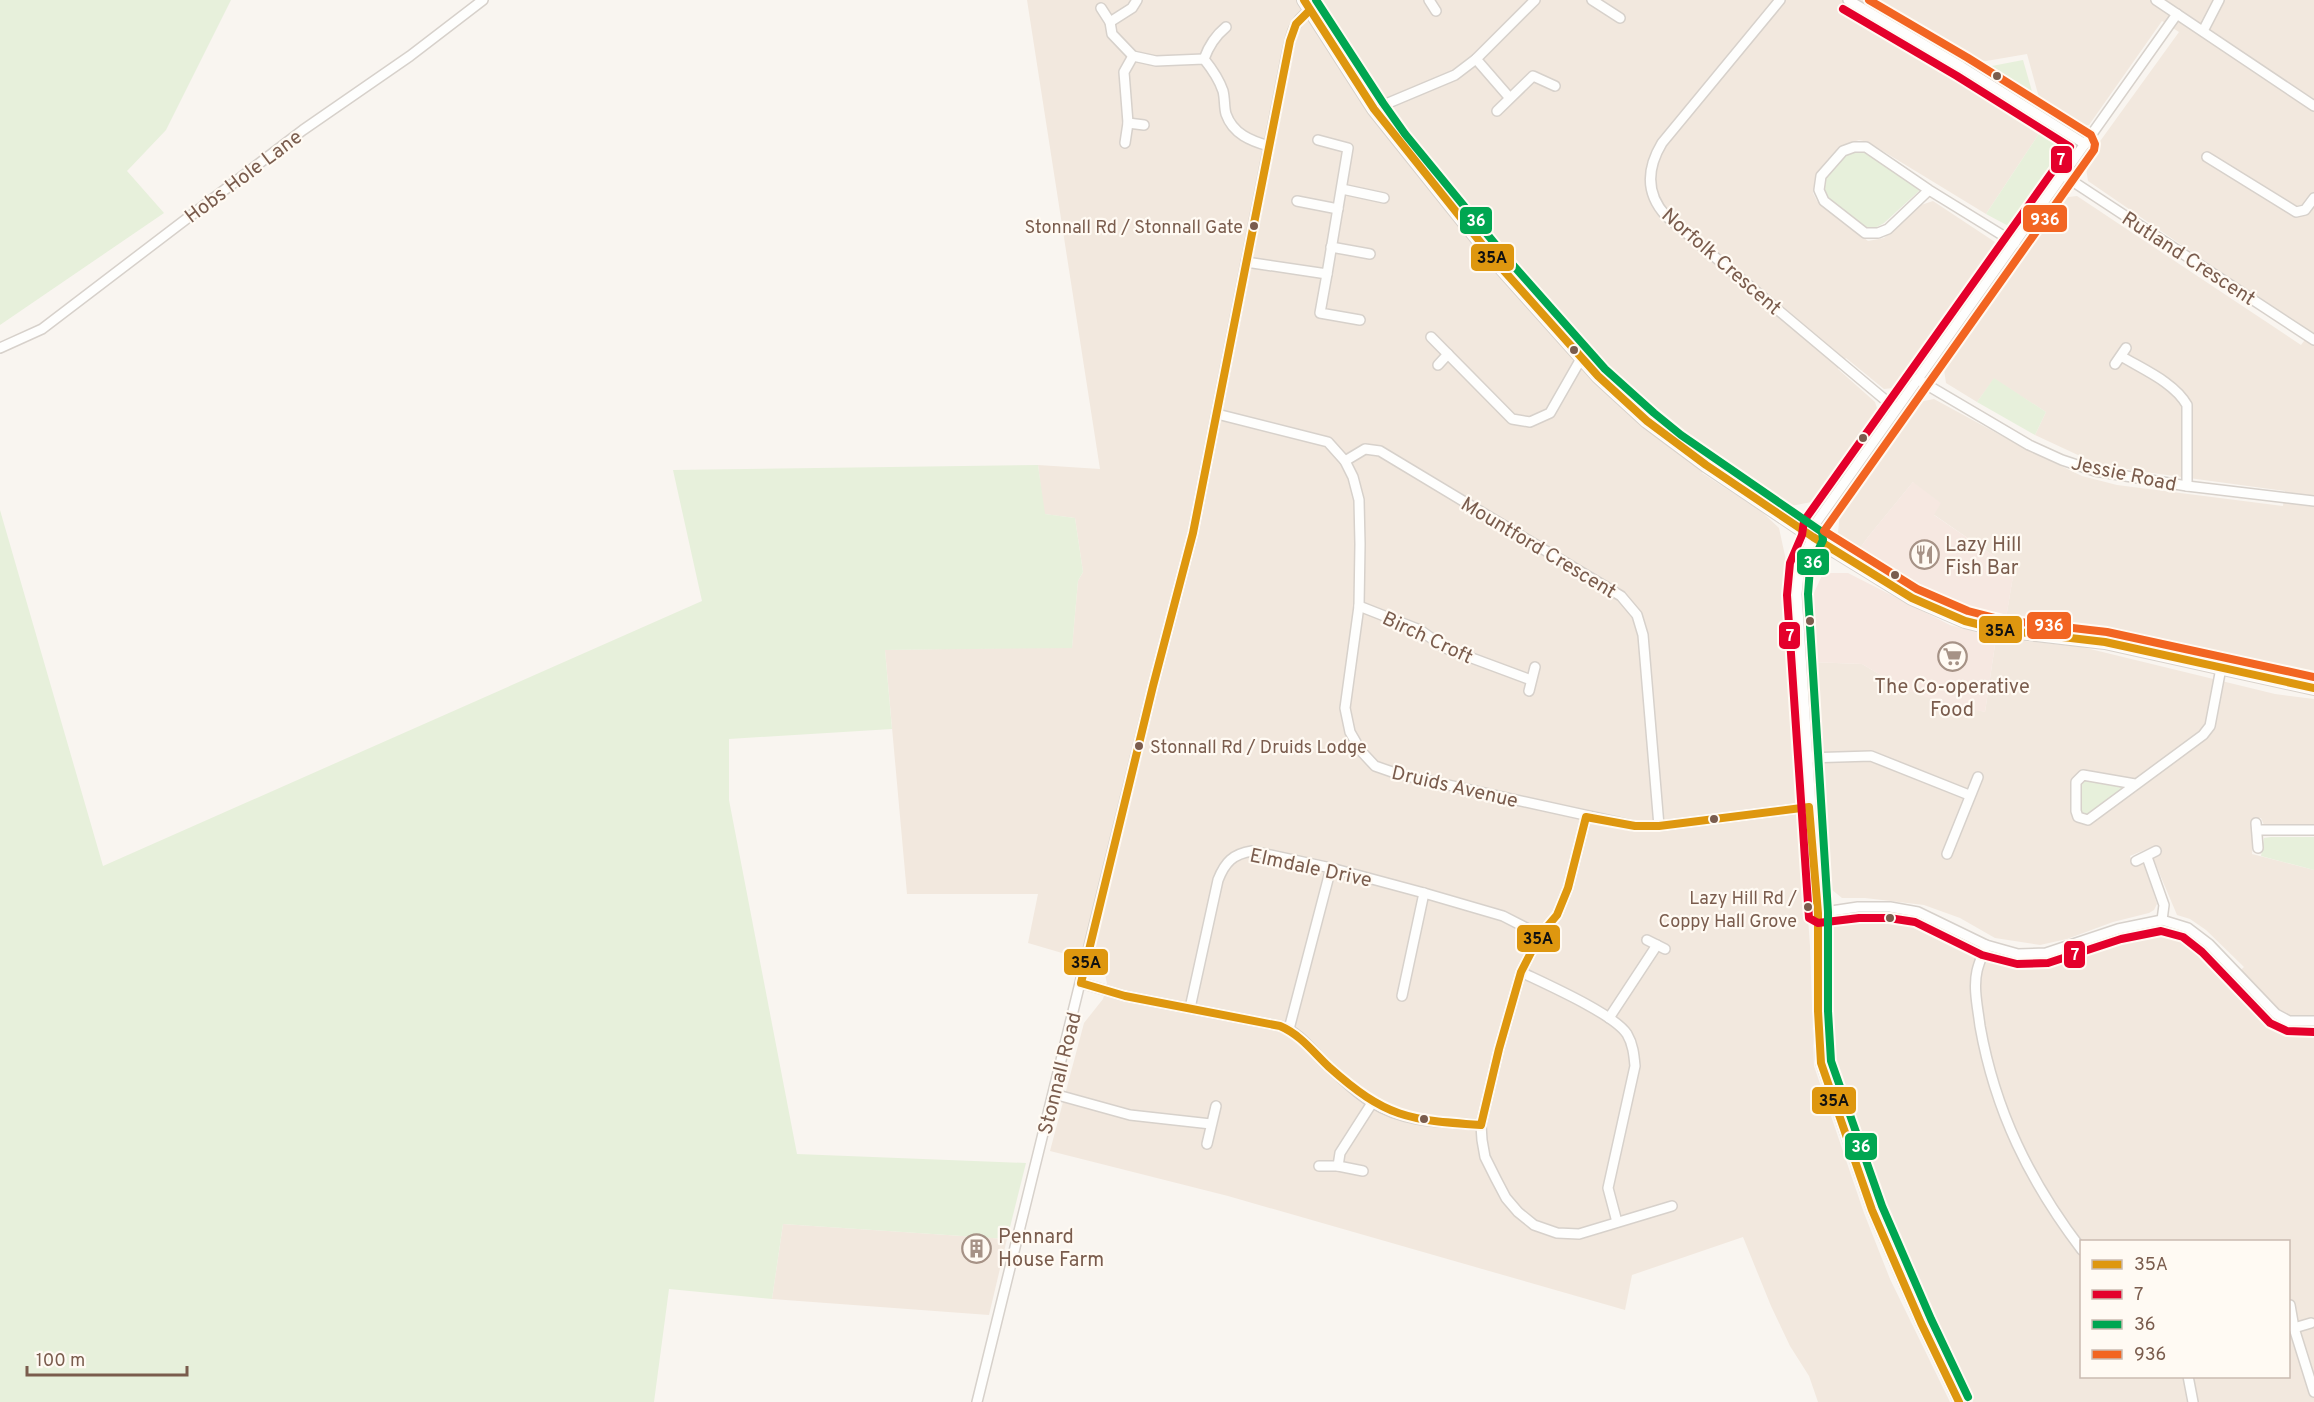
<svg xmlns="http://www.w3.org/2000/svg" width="2314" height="1402" font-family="Overpass,sans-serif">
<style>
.residential{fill:#f2e8de;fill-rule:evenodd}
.commercial{fill:#f6e8e1}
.green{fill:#e7f0db}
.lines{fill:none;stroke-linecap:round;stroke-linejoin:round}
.street-casing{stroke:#d7d1cb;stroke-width:12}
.secondary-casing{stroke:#d9d2cb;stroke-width:16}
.street{stroke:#fefefd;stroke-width:9}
.secondary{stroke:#fefefd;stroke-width:14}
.bus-1-casing{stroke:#fffaf3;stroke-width:12}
.bus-2-casing{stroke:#fffaf3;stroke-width:12}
.bus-3-casing{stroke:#fffaf3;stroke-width:12}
.bus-4-casing{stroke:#fffaf3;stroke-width:12}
.bus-1{stroke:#de970f;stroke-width:8}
.bus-2{stroke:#e4002b;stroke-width:8}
.bus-3{stroke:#00a651;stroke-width:8}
.bus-4{stroke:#f26522;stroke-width:8}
.bus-dot{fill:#7a5c4d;stroke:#fffaf3;stroke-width:2}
.labels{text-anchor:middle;stroke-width:4.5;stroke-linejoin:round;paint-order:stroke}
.bus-label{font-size:18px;fill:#7a5c4d;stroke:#fffaf3;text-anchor:end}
.street-label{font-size:20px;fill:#7a5c4d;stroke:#fffaf3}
.poi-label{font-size:20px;fill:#7a5c4d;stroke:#fffaf3;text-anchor:start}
.line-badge{stroke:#fffaf3;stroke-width:2}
.badge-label{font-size:16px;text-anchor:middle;font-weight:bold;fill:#fff}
.pale-badge-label{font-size:16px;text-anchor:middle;font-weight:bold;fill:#111}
</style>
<rect width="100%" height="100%" fill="#f9f5f0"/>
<g class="residential">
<path d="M 1027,0 L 2314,0 L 2314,680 L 2107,636 L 2010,622 L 2006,618 L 2014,570 L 1933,514 L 1913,482 L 1868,537 L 1858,551 L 1838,533 L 1840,511 L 1914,403 L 1934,399 L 2026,449 L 2082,476 L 2117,485 L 2283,506 L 2285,491 L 2137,471 L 2095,463 L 2035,435 L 2046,412 L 1994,379 L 1977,402 L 1946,383 L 1943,363 L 2060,198 L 2077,196 L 2301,345 L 2310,333 L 2088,181 L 2085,162 L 2179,32 L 2162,21 L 2089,125 L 2072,129 L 2043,112 L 2027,54 L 1969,64 L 1870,2 L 1860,18 L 2042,129 L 1986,214 L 1868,142 L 1859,140 L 1844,145 L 1815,179 L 1813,193 L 1817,201 L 1868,241 L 1884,238 L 1918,206 L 1933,201 L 1998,244 L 1998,251 L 1935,344 L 1902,387 L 1884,389 L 1846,358 L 1838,369 L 1875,402 L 1880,417 L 1822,500 L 1791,506 L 1713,458 L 1702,473 L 1761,511 L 1779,528 L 1787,565 L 1786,603 L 1810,946 L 1814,1066 L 1864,1213 L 1890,1279 L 1950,1402 L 1818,1402 L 1809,1376 L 1790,1346 L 1771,1306 L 1743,1237 L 1632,1275 L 1625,1310 L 1228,1196 L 1050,1151 L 1084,1023 L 1103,999 L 1107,984 L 1103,965 L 1028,943 L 1038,894 L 907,894 L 885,650 L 1072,647 L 1078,581 L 1083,572 L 1075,518 L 1044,514 L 1038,465 L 1100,469 Z"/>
<path d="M 1996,638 L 2082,647 L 2275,694 L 2314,699 L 2314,825 L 2264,825 L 2261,818 L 2254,819 L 2252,854 L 2314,870 L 2314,1402 L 1973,1402 L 1931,1318 L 1895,1235 L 1833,1069 L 1831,1052 L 1829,926 L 1836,919 L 1873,916 L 1910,919 L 2000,957 L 2027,963 L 2049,964 L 2160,928 L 2179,932 L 2197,945 L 2230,980 L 2244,967 L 2206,930 L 2190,919 L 2177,915 L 2153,858 L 2158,855 L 2154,846 L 2130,856 L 2134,865 L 2144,863 L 2157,904 L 2154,910 L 2149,913 L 2113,922 L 2067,939 L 2040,945 L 1995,938 L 1960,918 L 1924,905 L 1865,898 L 1842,898 L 1826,885 L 1810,662 L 1862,664 L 1906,690 L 1985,712 ZM 2082,1242 L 2288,1242 L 2288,1376 L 2082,1376 Z"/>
<path d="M 783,1224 L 1007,1239 L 989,1315 L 772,1299 Z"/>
</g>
<g class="commercial">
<path d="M 1913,482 L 1941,503 L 1934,515 L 2014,570 L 2006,618 L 1989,616 L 1930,596 L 1858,551 L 1868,537 Z"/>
<path d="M 1823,573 L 1848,573 L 1950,625 L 1996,638 L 1985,712 L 1946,704 L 1906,690 L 1862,664 L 1810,662 L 1813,595 Z"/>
</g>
<g class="green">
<path d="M 0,0 L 231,0 L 166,130 L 127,171 L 164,213 L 0,325 Z"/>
<path d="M 2023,60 L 2038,112 L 1971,70 Z"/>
<path d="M 2042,129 L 2067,143 L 2071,148 L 2019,226 L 2014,229 L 1986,214 Z"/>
<path d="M 1855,152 L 1865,152 L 1920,190 L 1884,223 L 1875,228 L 1864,228 L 1828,200 L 1824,190 L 1825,177 L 1845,155 Z"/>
<path d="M 1994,378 L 2046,412 L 2035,435 L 1977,402 Z"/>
<path d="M 1038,465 L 1045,514 L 1075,518 L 1083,572 L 1078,581 L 1072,648 L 885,650 L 892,729 L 729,739 L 729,800 L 797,1154 L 1026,1163 L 1007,1239 L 783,1224 L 772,1299 L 669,1289 L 654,1402 L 0,1402 L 0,510 L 103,866 L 702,601 L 673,470 Z"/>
<path d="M 2087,779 L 2121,785 L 2123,789 L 2087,816 L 2080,811 L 2080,786 Z"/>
<path d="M 2271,837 L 2314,837 L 2314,870 L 2261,856 L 2264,838 Z"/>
</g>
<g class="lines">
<defs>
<g id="street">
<path d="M 1429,0 L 1436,11"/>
<path d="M 1592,0 L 1620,18"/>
<path d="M 1780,0 L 1662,143 C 1647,168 1645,193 1666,216 L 1896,409"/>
<path d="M 1848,0 L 1962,67 L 2085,144"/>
<path d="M 2156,0 L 2314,106"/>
<path d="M 1101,8 L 1110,22 L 1112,34 L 1133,56 L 1156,61 L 1204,59 C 1212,69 1219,79 1223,91 C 1225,99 1224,107 1226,114 C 1233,134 1251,141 1269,146"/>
<path d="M 1110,22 L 1132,8 L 1137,0"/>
<path d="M 2203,31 L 2219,0"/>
<path d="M 1204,59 C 1209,45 1215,36 1226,27"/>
<path d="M 1476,59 L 1509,97"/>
<path d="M 1374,109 L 1455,75 L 1476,59 L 1535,0"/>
<path d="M 1497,111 L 1533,76 L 1555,86"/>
<path d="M 1128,123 L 1144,125"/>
<path d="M 1125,143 L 1128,123 L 1124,72 L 1133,56"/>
<path d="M 2207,157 L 2296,212 L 2305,210 L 2314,198"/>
<path d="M 2063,175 L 2314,340"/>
<path d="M 1342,189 L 1384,198"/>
<path d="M 1929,190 L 1888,229 L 1878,233 L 1865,233 L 1824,201 L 1819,190 L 1821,176 L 1843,151 L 1854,147 L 1866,147 L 1929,190 L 2015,243"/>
<path d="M 1297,201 L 1338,209"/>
<path d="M 1331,247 L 1370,254"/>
<path d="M 1246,262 L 1327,274 L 1348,148 L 1318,140"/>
<path d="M 1327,274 L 1320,313 L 1360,320"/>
<path d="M 1431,337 L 1512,419 L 1530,422 L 1550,413 L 1582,357"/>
<path d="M 0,348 L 42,329 L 303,130 L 410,56 L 483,0"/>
<path d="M 2121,356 C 2142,369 2174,382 2187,405 L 2187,486"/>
<path d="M 2115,364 L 2126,348"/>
<path d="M 1438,365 L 1448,354"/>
<path d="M 1917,379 L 2029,445 L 2062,460 L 2095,471 L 2187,486 L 2314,501"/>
<path d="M 1217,414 L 1328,442 L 1345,461 L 1353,477 L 1359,500 L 1360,544 L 1359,606 L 1345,708 L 1350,732 L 1361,751 L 1375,766 L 1398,774 L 1635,826 L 1659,826 L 1809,807"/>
<path d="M 1345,461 L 1365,449 L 1380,451 L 1621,596 L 1637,615 L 1643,635 L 1659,826"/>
<path d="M 1359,606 L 1420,630 L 1445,648 L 1531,680"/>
<path d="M 1529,691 L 1535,667"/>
<path d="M 1806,758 L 1871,756 L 1969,795"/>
<path d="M 2135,784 L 2083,775 L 2076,782 L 2076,811 L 2078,817 L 2088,820 L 2203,735 L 2210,726 L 2221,668"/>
<path d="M 1586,817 L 1568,888 L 1557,915 L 1540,935 L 1521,972 L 1499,1049 L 1481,1125 L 1482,1140 L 1485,1157 L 1496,1179 L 1506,1198 L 1518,1212 L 1534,1225 L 1557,1233 L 1579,1234 L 1672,1206"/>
<path d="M 2256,823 L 2258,848"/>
<path d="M 2257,830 L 2314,830"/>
<path d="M 1947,854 L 1978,777"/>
<path d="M 2147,857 L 2164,905 L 2162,920"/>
<path d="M 2136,861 L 2156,851"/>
<path d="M 1818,913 L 1858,907 L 1890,907 L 1918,912 L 1986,945 L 2018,954 L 2046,953 L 2118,929 L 2162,920 L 2188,928 L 2209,944 L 2276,1014 L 2289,1021 L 2314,1021"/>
<path d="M 1647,940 L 1665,949"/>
<path d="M 1986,945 C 1983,954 1979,962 1977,971 C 1973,988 1978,1009 1980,1026 C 1995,1111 2030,1182 2082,1250"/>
<path d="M 1521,972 C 1546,984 1614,1014 1627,1034 C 1633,1044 1634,1055 1635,1066 L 1608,1188 L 1617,1222"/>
<path d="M 1081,983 L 1125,996 L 1280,1026 C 1302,1033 1313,1053 1329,1067 C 1343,1079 1357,1094 1373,1103 C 1405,1123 1445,1122 1481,1125"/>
<path d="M 1402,996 L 1424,893"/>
<path d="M 1190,1008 L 1218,880 C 1225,862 1233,854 1252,851 L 1331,868 L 1424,893 L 1503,916 L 1540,935"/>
<path d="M 1609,1018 L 1657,945"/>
<path d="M 1289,1029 L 1331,868"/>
<path d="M 1054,1094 L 1130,1115 L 1211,1124"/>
<path d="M 1207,1144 L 1216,1106"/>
<path d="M 1319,1166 L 1338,1166 L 1363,1171"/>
<path d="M 1338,1166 L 1340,1153 L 1372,1103"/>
<path d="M 2290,1305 L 2294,1328 L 2314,1392"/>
<path d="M 2294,1328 L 2311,1323"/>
<path d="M 2188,1376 L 2193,1402"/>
<path d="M 977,1402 L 1153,686 L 1193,533 L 1287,54 C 1291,35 1293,22 1309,11"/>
<path d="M 1959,1402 L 1921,1323 L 1872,1210 L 1821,1063 L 1818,1011 L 1818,913 L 1797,594 L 1800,565 L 1813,537 L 1813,527 L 2177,14"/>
</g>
<path id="secondary" d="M 1304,0 L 1374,109 L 1497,263 L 1598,376 L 1647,421 L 1706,465 L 1813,537 L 1912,598 L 1965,621 L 2001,630 L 2105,642 L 2314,688"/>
</defs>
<use href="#street" class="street-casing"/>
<use href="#secondary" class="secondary-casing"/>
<use href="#street" class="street"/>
<use href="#secondary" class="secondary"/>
<defs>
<g id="bus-1">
<path d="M 1304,0 L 1374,109 L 1497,263 L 1598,376 L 1647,421 L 1706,465 L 1813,537 L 1912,598 L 1965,621 L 2001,630 L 2105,642 L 2314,688"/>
<path d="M 1309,11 L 1296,24 L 1290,41 L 1193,533 L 1153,686 L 1081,983 L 1125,996 L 1280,1026 C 1301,1035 1313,1052 1329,1067 C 1386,1118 1408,1120 1481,1125 L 1499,1049 L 1521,972 L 1540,935 L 1557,915 L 1568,888 L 1586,817 L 1635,826 L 1659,826 L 1809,807 L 1818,913 L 1818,1011 L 1821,1063 L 1872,1210 L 1921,1323 L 1959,1402"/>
</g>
<path id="bus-2" d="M 1843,9 L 1957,76 L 2070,147 L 1804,521 L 1802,535 L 1790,563 L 1787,595 L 1809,918 L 1818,923 L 1859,918 L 1889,918 L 1915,922 L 1982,955 L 2017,964 L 2048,963 L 2121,939 L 2161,931 L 2183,937 L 2202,952 L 2270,1023 L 2287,1031 L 2314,1032"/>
<path id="bus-3" d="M 1316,0 L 1383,103 L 1405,134 L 1505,256 L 1605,369 L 1654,413 L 1681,435 L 1822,532 L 1823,540 L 1810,568 L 1808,594 L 1828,912 L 1828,1011 L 1831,1061 L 1882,1206 L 1931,1319 L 1968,1397"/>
<path id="bus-4" d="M 1869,0 L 1968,58 L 2091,135 L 2095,144 L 2094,150 L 1824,531 L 1917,589 L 1968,611 L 2003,620 L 2107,632 L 2314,677"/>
</defs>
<use href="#bus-1" class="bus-1-casing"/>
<use href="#bus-2" class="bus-2-casing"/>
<use href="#bus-3" class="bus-3-casing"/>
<use href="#bus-4" class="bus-4-casing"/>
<use href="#bus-1" class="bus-1"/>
<use href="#bus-2" class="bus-2"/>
<use href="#bus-3" class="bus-3"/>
<use href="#bus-4" class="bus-4"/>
</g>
<defs>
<symbol id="restaurant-ring" viewBox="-11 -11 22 22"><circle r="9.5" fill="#fffaf3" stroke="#a69286" stroke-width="1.5"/><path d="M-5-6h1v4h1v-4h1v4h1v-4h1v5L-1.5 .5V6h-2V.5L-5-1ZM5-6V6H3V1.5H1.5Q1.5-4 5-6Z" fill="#a69286"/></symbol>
<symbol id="supermarket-ring" viewBox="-11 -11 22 22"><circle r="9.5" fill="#fffaf3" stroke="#a69286" stroke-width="1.5"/><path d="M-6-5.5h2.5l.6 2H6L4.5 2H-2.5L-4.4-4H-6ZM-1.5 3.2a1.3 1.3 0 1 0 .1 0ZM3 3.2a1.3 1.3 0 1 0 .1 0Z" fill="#a69286"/></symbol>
<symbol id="building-ring" viewBox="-11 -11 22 22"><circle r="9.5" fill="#fffaf3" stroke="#a69286" stroke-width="1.5"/><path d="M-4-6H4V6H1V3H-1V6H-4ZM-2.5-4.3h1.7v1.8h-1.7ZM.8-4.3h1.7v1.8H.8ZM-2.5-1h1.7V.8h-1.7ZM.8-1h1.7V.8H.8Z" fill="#a69286"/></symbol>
</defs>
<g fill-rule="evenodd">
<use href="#restaurant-ring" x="1908" y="538" width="33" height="33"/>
<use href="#supermarket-ring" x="1936" y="640" width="33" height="33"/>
<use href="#building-ring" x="960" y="1232" width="33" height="33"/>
</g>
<g class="bus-dot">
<circle cx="1997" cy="76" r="5"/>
<circle cx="1254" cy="226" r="5"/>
<circle cx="1574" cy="350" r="5"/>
<circle cx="1863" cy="438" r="5"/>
<circle cx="1895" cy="575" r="5"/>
<circle cx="1810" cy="621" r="5"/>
<circle cx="1139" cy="746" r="5"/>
<circle cx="1714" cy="819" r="5"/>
<circle cx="1808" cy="907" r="5"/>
<circle cx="1890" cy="918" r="5"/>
<circle cx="1424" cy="1119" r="5"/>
</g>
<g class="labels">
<g class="bus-label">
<text x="1243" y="233">Stonnall Rd / Stonnall Gate</text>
<text x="1150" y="753" text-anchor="start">Stonnall Rd / Druids Lodge</text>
<text x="1797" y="904">Lazy Hill Rd /<tspan x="1797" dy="23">Coppy Hall Grove</tspan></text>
</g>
<g class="street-label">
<text transform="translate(243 176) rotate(-37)" y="7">Hobs Hole Lane</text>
<text transform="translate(2189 258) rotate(33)" y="7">Rutland Crescent</text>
<text transform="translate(1722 261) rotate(41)" y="7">Norfolk Crescent</text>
<text transform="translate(2124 473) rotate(12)" y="7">Jessie Road</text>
<text transform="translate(1539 547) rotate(31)" y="7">Mountford Crescent</text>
<text transform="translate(1428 637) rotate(25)" y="7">Birch Croft</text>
<text transform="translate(1455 786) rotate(13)" y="7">Druids Avenue</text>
<text transform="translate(1311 867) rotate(12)" y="7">Elmdale Drive</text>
<text transform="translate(1059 1073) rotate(-76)" y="7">Stonnall Road</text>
</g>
<g class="poi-label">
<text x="1945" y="551">Lazy Hill<tspan x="1945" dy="23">Fish Bar</tspan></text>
<text x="1952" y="693" text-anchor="middle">The Co-operative<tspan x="1952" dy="23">Food</tspan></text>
<text x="998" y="1243">Pennard<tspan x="998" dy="23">House Farm</tspan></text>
</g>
</g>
<g class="line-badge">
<rect x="2050" y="145" width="23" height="29" rx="6" fill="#e4002b"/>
<rect x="2022" y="204" width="46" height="29" rx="6" fill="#f26522"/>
<rect x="1459" y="206" width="34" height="29" rx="6" fill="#00a651"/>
<rect x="1470" y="243" width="45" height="29" rx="6" fill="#de970f"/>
<rect x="1796" y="548" width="34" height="28" rx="6" fill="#00a651"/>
<rect x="2026" y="611" width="46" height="29" rx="6" fill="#f26522"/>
<rect x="1978" y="615" width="45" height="29" rx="6" fill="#de970f"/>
<rect x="1778" y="621" width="23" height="29" rx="6" fill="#e4002b"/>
<rect x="1516" y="924" width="45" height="29" rx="6" fill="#de970f"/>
<rect x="2063" y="940" width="23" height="29" rx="6" fill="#e4002b"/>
<rect x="1063" y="948" width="46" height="28" rx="6" fill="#de970f"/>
<rect x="1811" y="1086" width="46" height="29" rx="6" fill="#de970f"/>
<rect x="1844" y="1132" width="34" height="29" rx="6" fill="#00a651"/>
</g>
<g class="badge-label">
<text x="2061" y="165">7</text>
<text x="2045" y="225">936</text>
<text x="1476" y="226">36</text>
<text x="1813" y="568">36</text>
<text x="2049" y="631">936</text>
<text x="1790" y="641">7</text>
<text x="2075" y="960">7</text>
<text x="1861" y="1152">36</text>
</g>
<g class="pale-badge-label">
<text x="1492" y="263">35A</text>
<text x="2000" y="636">35A</text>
<text x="1538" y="944">35A</text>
<text x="1086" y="968">35A</text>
<text x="1834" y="1106">35A</text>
</g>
<rect x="2080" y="1240" width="210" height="138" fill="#fffaf3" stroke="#cabbb1" stroke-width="1.5"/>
<rect x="2092" y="1260" width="30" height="9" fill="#de970f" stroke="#cabbb1" stroke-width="1.5"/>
<text x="2134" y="1270" font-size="18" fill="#7a5c4d">35A</text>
<rect x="2092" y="1290" width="30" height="9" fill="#e4002b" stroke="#cabbb1" stroke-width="1.5"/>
<text x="2134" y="1300" font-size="18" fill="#7a5c4d">7</text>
<rect x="2092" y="1320" width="30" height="9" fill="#00a651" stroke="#cabbb1" stroke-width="1.5"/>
<text x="2134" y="1330" font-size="18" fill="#7a5c4d">36</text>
<rect x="2092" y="1350" width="30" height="9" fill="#f26522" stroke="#cabbb1" stroke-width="1.5"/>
<text x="2134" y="1360" font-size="18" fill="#7a5c4d">936</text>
<path d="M27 1366v9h160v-9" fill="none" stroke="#7a5c4d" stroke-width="3"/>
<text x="36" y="1366" font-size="18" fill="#7a5c4d" stroke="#fffaf3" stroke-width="4.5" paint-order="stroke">100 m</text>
</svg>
